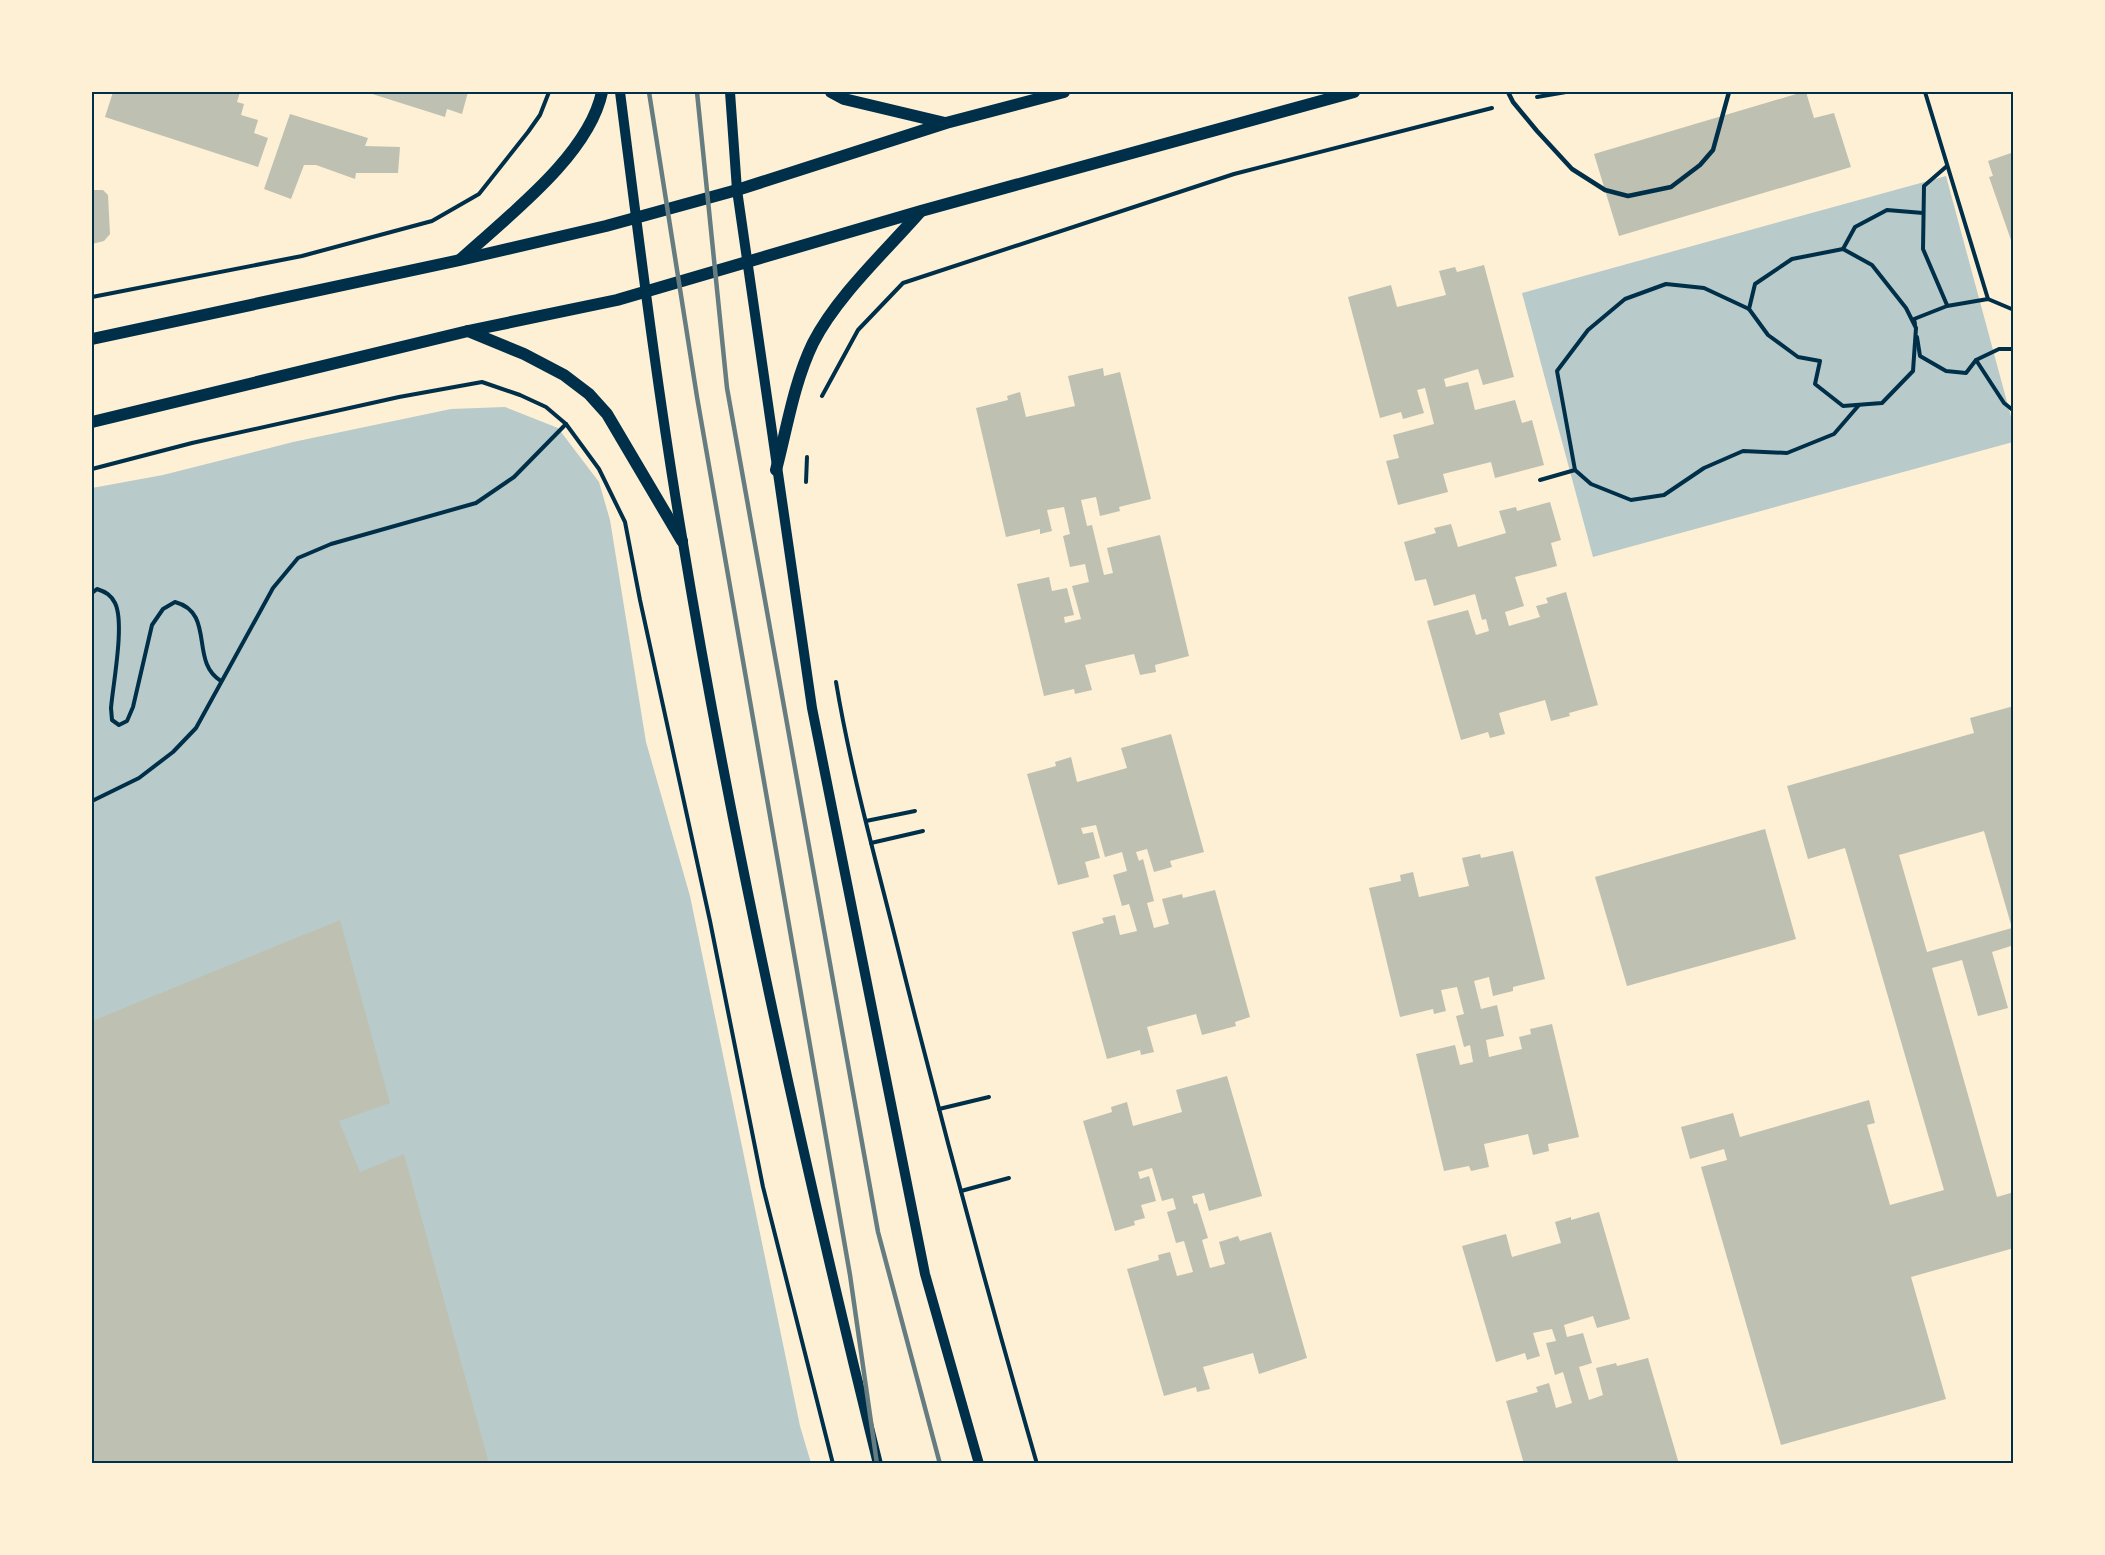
<svg xmlns="http://www.w3.org/2000/svg" width="2105" height="1555" font-family="'Roboto Serif',serif">
<style>
.green{fill:#b9caca}
.building{fill:#bec0b2;fill-rule:evenodd}
.lines{fill:none;stroke-linecap:round;stroke-linejoin:round}
.path{stroke:#003049;stroke-width:4}
.service{stroke:#003049;stroke-width:4.5}
.tertiary{stroke:#003049;stroke-width:10}
.secondary{stroke:#003049;stroke-width:12}
.rail{stroke:#657d81;stroke-width:4.5}
.neatline{fill:none;stroke:#003049;stroke-width:2}
</style>
<rect width="100%" height="100%" fill="#fdf0d5"/>
<g class="green">
<path d="M 1946,176 L 2013,424 L 2013,442 L 1593,557 L 1522,293 Z"/>
<path d="M 505,407 L 558,428 L 599,482 L 610,520 L 646,742 L 690,896 L 800,1426 L 811,1463 L 92,1464 L 92,488 L 163,475 L 293,442 L 451,409 Z"/>
</g>
<g class="building">
<path d="M 113,92 L 240,92 L 237,102 L 244,104 L 241,115 L 258,120 L 254,133 L 268,138 L 258,167 L 105,117 Z"/>
<path d="M 366,92 L 468,92 L 462,114 L 447,109 L 445,117 Z"/>
<path d="M 1803,92 L 1806,92 L 1814,118 L 1834,113 L 1851,167 L 1619,236 L 1594,154 Z"/>
<path d="M 290,114 L 368,138 L 365,146 L 400,147 L 398,173 L 356,173 L 355,179 L 316,165 L 304,165 L 291,199 L 264,189 Z"/>
<path d="M 2011,153 L 2014,162 L 2014,242 L 2012,243 L 1989,177 L 1993,176 L 1988,161 Z"/>
<path d="M 92,190 L 103,190 L 108,195 L 110,234 L 104,241 L 92,244 Z"/>
<path d="M 1484,265 L 1514,377 L 1483,385 L 1478,369 L 1444,379 L 1446,387 L 1468,382 L 1475,410 L 1515,400 L 1522,423 L 1532,420 L 1544,465 L 1495,478 L 1491,462 L 1443,474 L 1448,492 L 1398,505 L 1386,461 L 1399,458 L 1393,435 L 1434,424 L 1425,388 L 1417,390 L 1424,413 L 1403,419 L 1401,412 L 1380,418 L 1348,297 L 1391,285 L 1397,307 L 1446,295 L 1439,271 L 1455,267 L 1457,272 Z"/>
<path d="M 1103,368 L 1104,376 L 1120,372 L 1151,499 L 1119,507 L 1120,511 L 1100,516 L 1096,497 L 1081,500 L 1087,526 L 1092,525 L 1104,575 L 1113,573 L 1107,548 L 1160,535 L 1189,656 L 1155,665 L 1156,672 L 1140,675 L 1134,654 L 1085,665 L 1092,690 L 1075,694 L 1074,689 L 1044,696 L 1017,584 L 1049,577 L 1052,591 L 1067,588 L 1074,615 L 1064,617 L 1065,623 L 1081,619 L 1072,586 L 1089,582 L 1085,564 L 1070,567 L 1063,536 L 1070,534 L 1064,507 L 1047,510 L 1052,531 L 1040,534 L 1040,529 L 1006,537 L 976,408 L 1008,400 L 1007,396 L 1020,392 L 1026,417 L 1075,406 L 1068,376 Z"/>
<path d="M 1550,502 L 1561,540 L 1551,543 L 1557,566 L 1515,577 L 1524,606 L 1505,612 L 1509,626 L 1540,617 L 1536,606 L 1548,603 L 1546,598 L 1566,592 L 1598,705 L 1569,713 L 1570,716 L 1551,721 L 1545,700 L 1499,713 L 1505,734 L 1490,738 L 1488,732 L 1461,740 L 1427,621 L 1468,610 L 1476,635 L 1489,631 L 1486,619 L 1482,620 L 1475,594 L 1434,606 L 1426,579 L 1415,581 L 1404,542 L 1436,533 L 1434,528 L 1451,524 L 1458,547 L 1506,533 L 1499,511 L 1516,507 L 1517,511 Z"/>
<path d="M 2014,706 L 2014,945 L 1992,952 L 2008,1008 L 1978,1016 L 1962,960 L 1932,968 L 1997,1197 L 2014,1192 L 2014,1248 L 1911,1277 L 1946,1399 L 1781,1445 L 1701,1167 L 1727,1160 L 1724,1149 L 1690,1159 L 1681,1127 L 1733,1113 L 1740,1137 L 1869,1100 L 1875,1123 L 1867,1125 L 1890,1205 L 1944,1190 L 1845,848 L 1808,859 L 1787,786 L 1974,733 L 1970,718 ZM 1984,831 L 2012,928 L 1927,952 L 1899,855 Z"/>
<path d="M 1171,734 L 1204,852 L 1170,861 L 1172,867 L 1154,872 L 1147,849 L 1136,852 L 1139,861 L 1143,859 L 1154,901 L 1147,903 L 1154,928 L 1169,924 L 1162,899 L 1182,894 L 1183,898 L 1215,890 L 1250,1017 L 1235,1022 L 1236,1026 L 1202,1035 L 1196,1014 L 1147,1027 L 1154,1052 L 1141,1055 L 1140,1050 L 1107,1059 L 1072,932 L 1104,923 L 1102,918 L 1115,915 L 1120,935 L 1137,931 L 1129,904 L 1122,906 L 1113,875 L 1127,871 L 1122,852 L 1105,857 L 1096,825 L 1081,828 L 1083,834 L 1093,832 L 1100,858 L 1085,862 L 1089,877 L 1058,885 L 1027,774 L 1056,766 L 1055,762 L 1071,757 L 1077,782 L 1127,768 L 1121,748 Z"/>
<path d="M 1765,829 L 1796,939 L 1627,986 L 1595,877 Z"/>
<path d="M 1513,851 L 1545,979 L 1513,987 L 1513,991 L 1493,996 L 1489,977 L 1474,981 L 1481,1009 L 1497,1005 L 1504,1036 L 1486,1040 L 1489,1057 L 1522,1049 L 1519,1037 L 1531,1034 L 1530,1029 L 1552,1024 L 1579,1137 L 1548,1144 L 1549,1151 L 1533,1155 L 1528,1134 L 1484,1144 L 1489,1167 L 1471,1171 L 1469,1166 L 1444,1171 L 1416,1054 L 1455,1045 L 1460,1065 L 1473,1062 L 1470,1045 L 1464,1047 L 1456,1016 L 1464,1014 L 1457,987 L 1441,990 L 1446,1011 L 1434,1014 L 1433,1009 L 1400,1017 L 1369,888 L 1401,881 L 1400,875 L 1413,872 L 1419,897 L 1469,886 L 1462,858 L 1480,854 L 1481,858 Z"/>
<path d="M 340,920 L 390,1103 L 339,1121 L 360,1172 L 404,1154 L 489,1464 L 92,1464 L 92,1021 Z"/>
<path d="M 1227,1076 L 1262,1196 L 1209,1211 L 1204,1193 L 1192,1196 L 1194,1204 L 1197,1203 L 1208,1238 L 1202,1240 L 1210,1268 L 1225,1264 L 1219,1242 L 1238,1236 L 1240,1241 L 1271,1232 L 1307,1358 L 1259,1374 L 1253,1353 L 1203,1367 L 1210,1389 L 1197,1392 L 1196,1387 L 1164,1396 L 1127,1269 L 1159,1260 L 1158,1255 L 1170,1252 L 1177,1276 L 1193,1272 L 1184,1241 L 1176,1243 L 1167,1212 L 1176,1209 L 1173,1198 L 1162,1201 L 1152,1168 L 1138,1172 L 1140,1179 L 1149,1176 L 1156,1201 L 1141,1205 L 1145,1218 L 1134,1221 L 1135,1225 L 1115,1231 L 1083,1121 L 1112,1112 L 1111,1107 L 1127,1102 L 1133,1126 L 1182,1112 L 1176,1090 Z"/>
<path d="M 1599,1212 L 1630,1319 L 1597,1328 L 1593,1316 L 1564,1325 L 1567,1337 L 1583,1333 L 1592,1363 L 1579,1367 L 1589,1400 L 1603,1395 L 1596,1368 L 1616,1363 L 1617,1366 L 1648,1358 L 1679,1464 L 1524,1464 L 1506,1401 L 1538,1392 L 1536,1387 L 1549,1383 L 1556,1408 L 1572,1403 L 1563,1372 L 1555,1375 L 1546,1343 L 1556,1341 L 1552,1329 L 1533,1333 L 1540,1356 L 1527,1360 L 1525,1353 L 1496,1362 L 1462,1246 L 1506,1234 L 1512,1257 L 1561,1243 L 1555,1222 L 1571,1217 L 1571,1220 Z"/>
</g>
<g class="lines">
<g class="path">
<path d="M 1925,92 L 1988,299"/>
<path d="M 1537,97 L 1566,92"/>
<path d="M 1843,249 L 1872,265 L 1906,308 L 1916,328 L 1913,371 L 1882,403 L 1843,406 L 1815,384 L 1820,361 L 1798,357 L 1768,335 L 1749,309 L 1755,284 L 1792,259 Z"/>
<path d="M 1843,249 L 1855,227 L 1887,210 L 1923,213"/>
<path d="M 92,297 L 302,256 L 432,221 L 479,194 L 528,132 L 540,115 L 549,92"/>
<path d="M 1947,305 L 1923,249 L 1924,186 L 1947,166"/>
<path d="M 1915,324 L 1914,319 L 1947,306 L 1988,299 L 2014,310"/>
<path d="M 1917,337 L 1920,356 L 1946,371 L 1966,373 L 1976,360"/>
<path d="M 2014,349 L 1999,349 L 1976,360 L 2004,403 L 2014,411"/>
<path d="M 822,396 L 858,330 L 903,283 L 1234,174 L 1492,108"/>
<path d="M 92,469 L 192,443 L 399,397 L 482,382 L 520,395 L 546,407 L 566,424 L 599,469 L 625,522 L 640,600 L 710,921 L 763,1187 L 833,1464"/>
<path d="M 1575,470 L 1557,371 L 1588,330 L 1625,299 L 1666,284 L 1704,288 L 1749,309"/>
<path d="M 1540,480 L 1575,470 L 1591,484 L 1631,500 L 1664,495 L 1704,468 L 1743,451 L 1787,453 L 1834,434 L 1859,405"/>
<path d="M 806,482 L 807,457"/>
<path d="M 92,593 L 97,589 C 106,592 111,595 115,603 C 125,623 113,684 111,708 L 112,720 L 119,725 L 127,721 L 133,707 L 152,625 L 163,609 L 175,602 C 216,613 189,662 221,681"/>
<path d="M 836,682 C 852,778 879,871 902,965 C 944,1132 989,1298 1037,1464"/>
<path d="M 92,801 L 139,778 L 173,752 L 196,728 L 273,588 L 298,558 L 331,544 L 476,503 L 514,477 L 566,424"/>
<path d="M 866,821 L 915,811"/>
<path d="M 871,843 L 923,831"/>
<path d="M 939,1109 L 989,1097"/>
<path d="M 961,1191 L 1009,1178"/>
</g>
<path class="service" d="M 1508,92 L 1513,102 L 1537,131 L 1572,169 L 1605,190 L 1628,196 L 1671,187 L 1700,165 L 1713,150 L 1729,92"/>
<g class="tertiary">
<path d="M 620,92 C 639,240 657,389 682,537 C 733,848 802,1157 878,1464"/>
<path d="M 730,92 L 737,190 L 812,708 L 925,1274 L 979,1464"/>
</g>
<g class="secondary">
<path d="M 831,92 L 844,99 L 945,123"/>
<path d="M 461,259 C 508,216 589,155 602,92"/>
<path d="M 468,331 L 524,354 L 564,375 L 589,394 L 607,414 L 682,541"/>
<path d="M 92,339 L 460,260 L 606,226 L 737,190 L 946,123 L 1064,92"/>
<path d="M 92,422 L 468,331 L 617,300 L 921,211 L 1354,92"/>
<path d="M 776,470 C 787,428 794,382 813,343 C 837,296 885,252 920,212"/>
</g>
<g class="rail">
<path d="M 649,92 L 697,397 L 850,1275 L 877,1464"/>
<path d="M 697,92 L 727,388 L 878,1232 L 940,1464"/>
</g>
</g>
<rect width="2105" height="1555" fill="none" stroke="#fdf0d5" stroke-width="186"/>
<rect x="93" y="93" width="1919" height="1369" class="neatline"/>
</svg>
